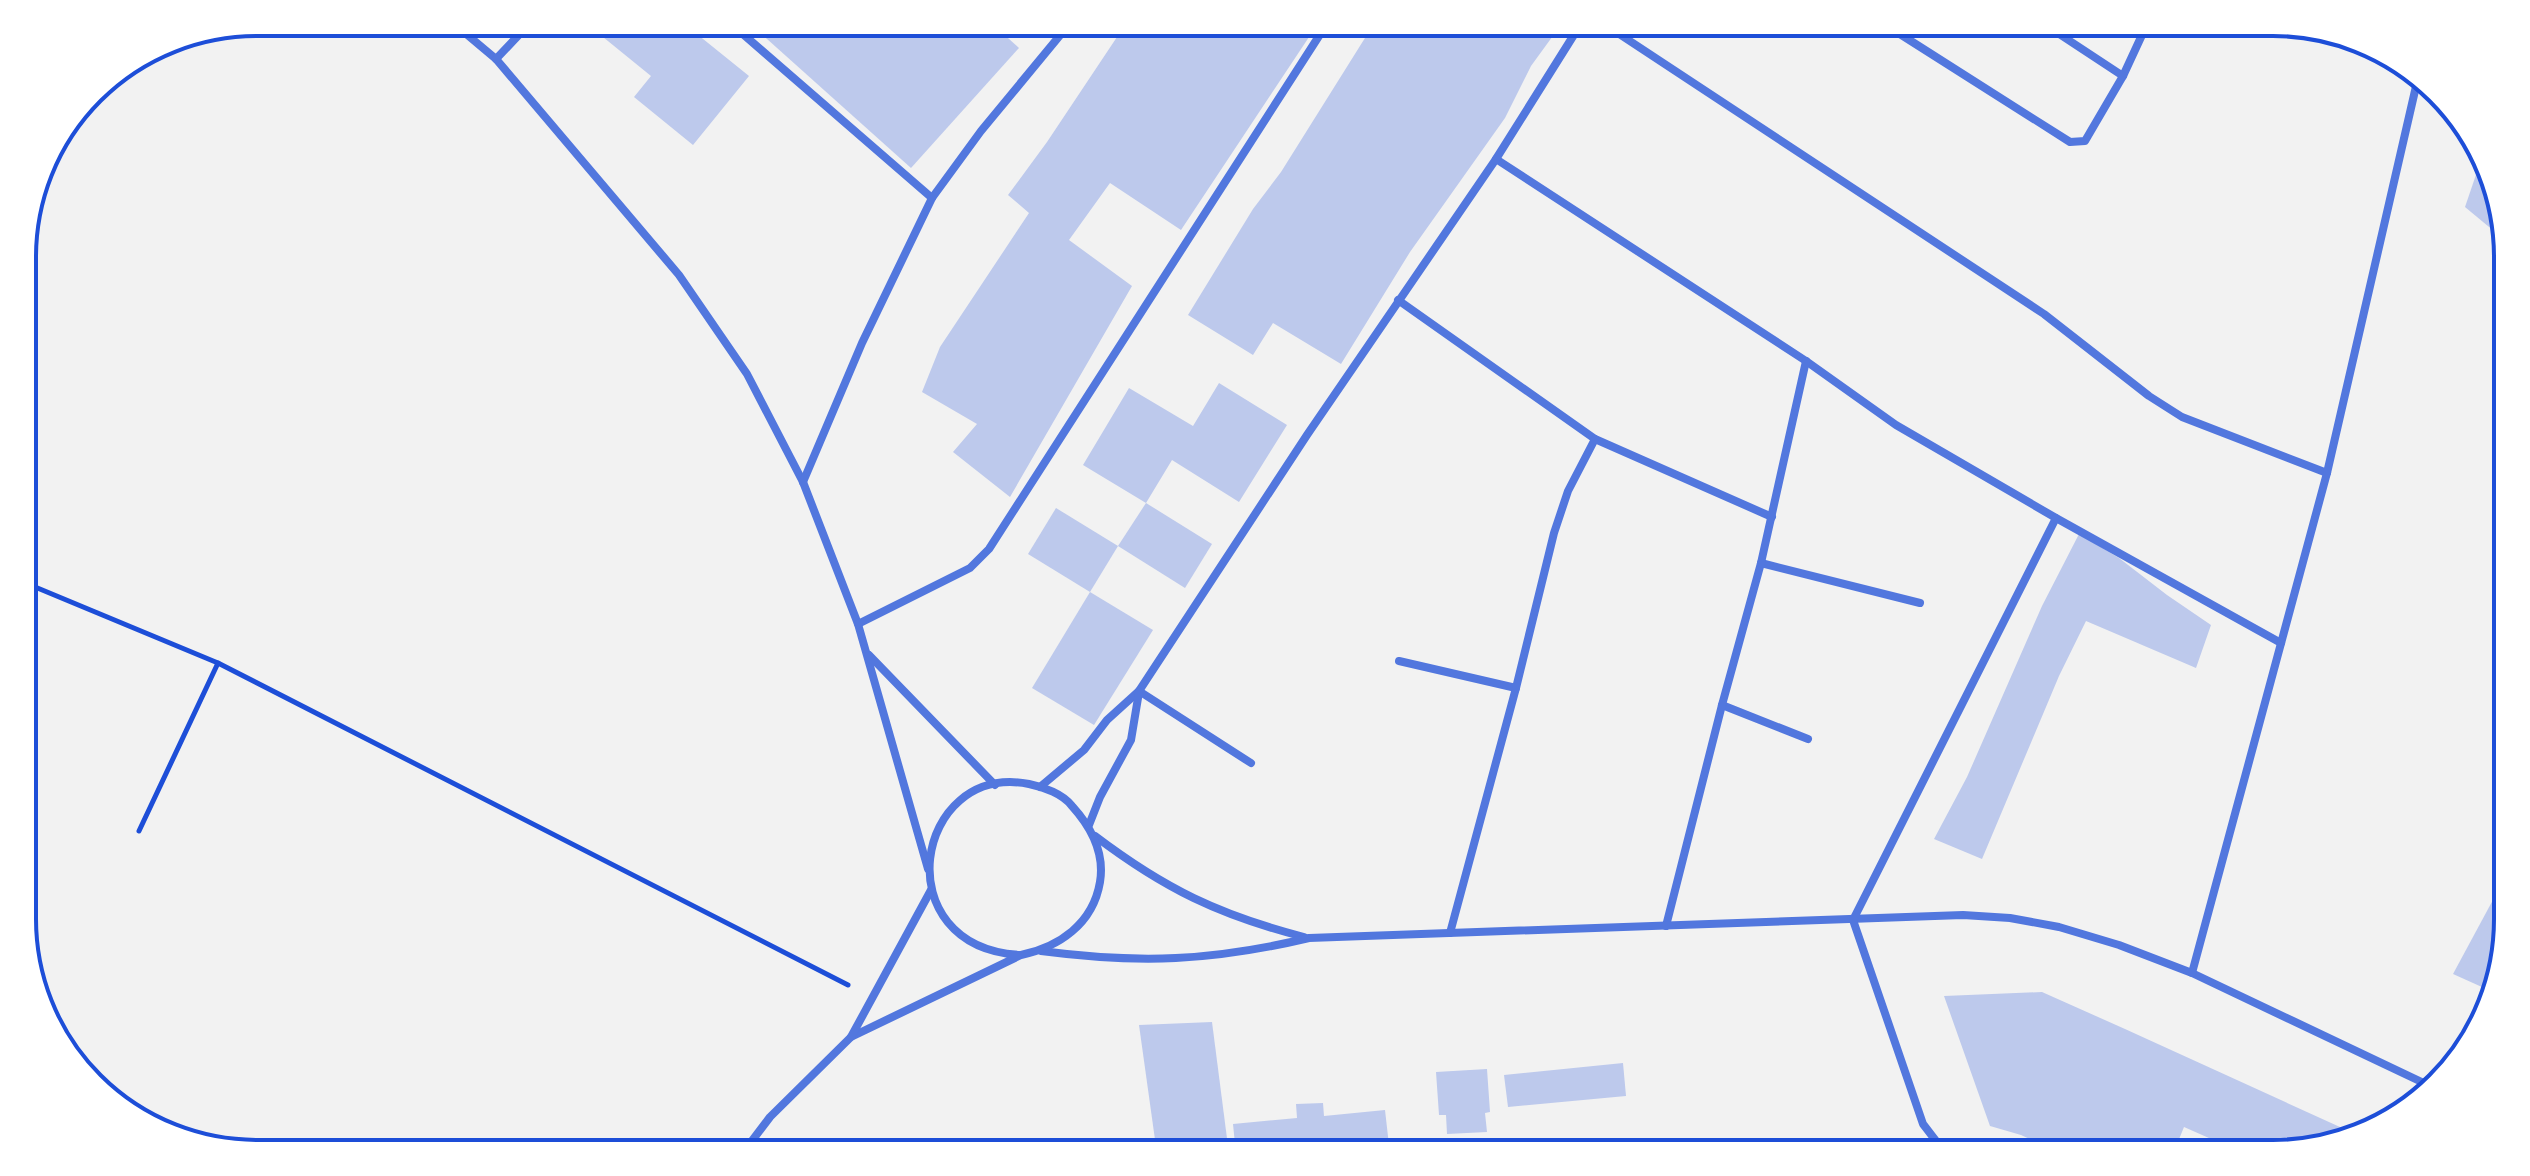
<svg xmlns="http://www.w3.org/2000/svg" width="2530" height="1176" font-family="'Archivo Narrow',sans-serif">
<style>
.building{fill:#bdc9ec}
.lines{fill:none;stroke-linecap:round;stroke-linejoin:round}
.path{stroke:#1d4ed8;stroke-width:5}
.minor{stroke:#5277de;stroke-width:8}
.rim{fill:none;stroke:#1d4ed8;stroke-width:4}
</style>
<rect width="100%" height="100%" fill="#f2f2f2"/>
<g class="building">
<path d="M 616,22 L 682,22 L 749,76 L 693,145 L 634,97 L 651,76 L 603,37 Z"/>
<path d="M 748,22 L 990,22 L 1019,48 L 911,168 Z"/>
<path d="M 1127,22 L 1319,22 L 1181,230 L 1110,183 L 1069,240 L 1132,286 L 1010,497 L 953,452 L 977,424 L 922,392 L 940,347 L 1029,213 L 1008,195 L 1047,142 Z"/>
<path d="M 1375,22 L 1563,22 L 1531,66 L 1505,118 L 1410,252 L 1341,364 L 1273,323 L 1253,355 L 1188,315 L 1253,209 L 1281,172 Z"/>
<path d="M 2480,163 L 2506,227 L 2506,241 L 2465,207 Z"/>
<path d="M 1219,383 L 1287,425 L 1239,502 L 1172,460 L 1146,503 L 1083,465 L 1129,388 L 1193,426 Z"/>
<path d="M 1146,503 L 1212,544 L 1185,588 L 1118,546 Z"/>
<path d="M 1056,508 L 1118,546 L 1090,592 L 1028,554 Z"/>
<path d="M 2079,534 L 2119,558 L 2167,595 L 2211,625 L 2196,668 L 2086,621 L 2059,676 L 1982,859 L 1934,839 L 1967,777 L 2042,606 Z"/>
<path d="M 1090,592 L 1153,630 L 1094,725 L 1032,688 Z"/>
<path d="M 2508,872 L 2508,920 L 2493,992 L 2453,974 Z"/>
<path d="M 2042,992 L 2125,1029 L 2351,1132 L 2288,1154 L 2224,1154 L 2227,1146 L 2184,1127 L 2173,1154 L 2062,1154 L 2021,1135 L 1990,1126 L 1944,996 Z"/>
<path d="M 1212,1022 L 1229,1154 L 1157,1154 L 1139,1025 Z"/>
<path d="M 1623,1063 L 1626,1096 L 1508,1107 L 1504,1075 Z"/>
<path d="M 1487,1069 L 1490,1112 L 1485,1113 L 1487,1132 L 1447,1134 L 1446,1115 L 1439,1115 L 1436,1072 Z"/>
<path d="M 1323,1103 L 1324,1116 L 1385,1110 L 1390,1154 L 1236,1154 L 1233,1124 L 1297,1118 L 1296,1104 Z"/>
</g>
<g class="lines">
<g class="path">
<path d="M 23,582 L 218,663 L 848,985"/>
<path d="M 139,831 L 218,663"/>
</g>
<g class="minor">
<path d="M 452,22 L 496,59 L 679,275 L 747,374 L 803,482 L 858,624 L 928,869"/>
<path d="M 729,22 L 932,198"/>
<path d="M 1601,22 L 2044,314 L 2149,396 L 2182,417 L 2327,473"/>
<path d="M 1881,22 L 2070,142 L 2085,141 L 2123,76 L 2148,22"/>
<path d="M 2041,22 L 2123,76"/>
<path d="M 496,59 L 531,22"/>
<path d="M 1496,159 L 1806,361 L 1896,425 L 2056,518 L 2281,643"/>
<path d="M 1398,300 L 1595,439 L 1772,517"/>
<path d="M 803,482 L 862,343 L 932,198 L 981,131 L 1071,22"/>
<path d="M 1761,563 L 1920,603"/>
<path d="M 858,624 L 970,568 L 989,549 L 1328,22"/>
<path d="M 869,655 L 995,785"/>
<path d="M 1399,661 L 1516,688"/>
<path d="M 1139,691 L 1251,763"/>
<path d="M 1722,705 L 1808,739"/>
<path d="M 1040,787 L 1084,750 L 1107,720 L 1139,691 L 1307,435 L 1496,159 L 1582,22"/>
<path d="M 1089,825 L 1100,797 L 1131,740 L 1139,692"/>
<path d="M 1095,836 C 1165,889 1219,915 1304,937"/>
<path d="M 1666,926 L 1722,705 L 1761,563 L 1806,361"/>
<path d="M 1450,933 L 1516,688 L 1554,533 L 1568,491 L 1595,439"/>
<path d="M 1041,951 C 1140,964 1212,961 1309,938 L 1963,915 L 2010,918 L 2059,927 L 2119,945 L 2192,973 L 2428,1085"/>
<path d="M 2192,973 L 2327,473 L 2417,82"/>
<path d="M 851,1037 L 1021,955 C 1059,947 1093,924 1100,882 C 1105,852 1091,827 1072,806 C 1063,794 1044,787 1029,784 C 914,762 883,948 1021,955"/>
<path d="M 742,1154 L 770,1117 L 851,1037 L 931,890"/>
<path d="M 1946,1154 L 1923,1124 L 1853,920 L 2056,518"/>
</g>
</g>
<path d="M0 0H2530V1176H0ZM257 36H2273A221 221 0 0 1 2494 257V919A221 221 0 0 1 2273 1140H257A221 221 0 0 1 36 919V257A221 221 0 0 1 257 36Z" fill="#fff" fill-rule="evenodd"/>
<path class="rim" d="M257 36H2273A221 221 0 0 1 2494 257V919A221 221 0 0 1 2273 1140H257A221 221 0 0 1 36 919V257A221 221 0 0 1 257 36Z"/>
</svg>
